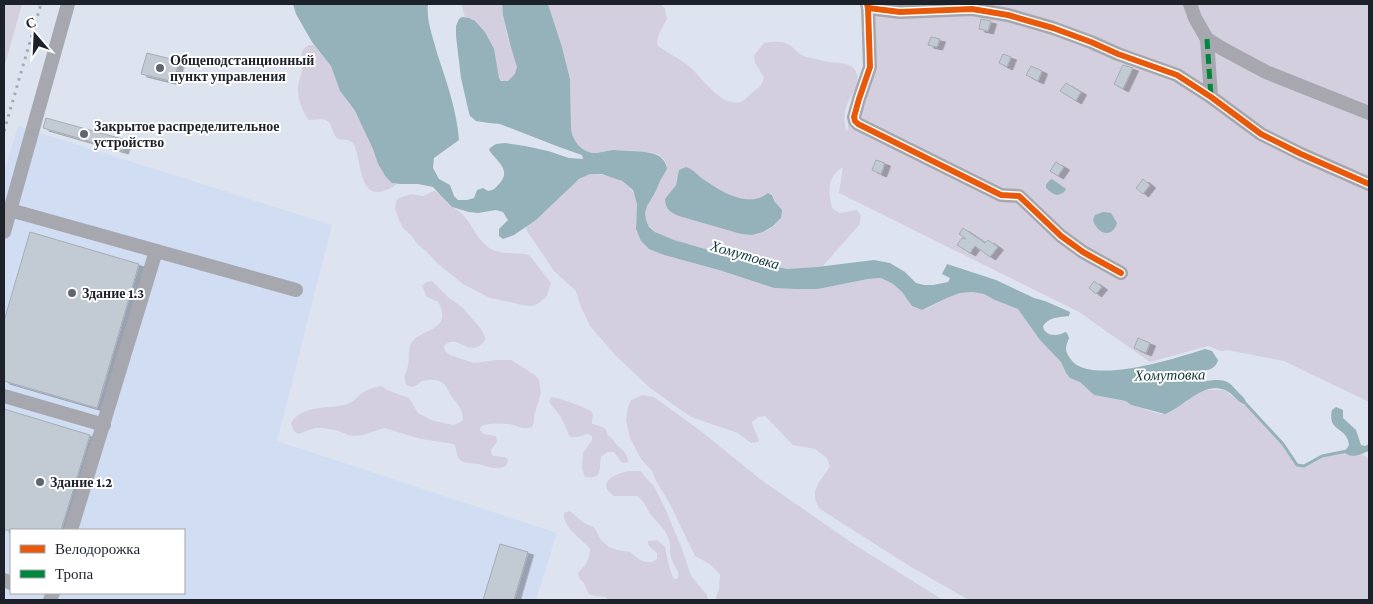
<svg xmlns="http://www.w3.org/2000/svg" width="1373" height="604" font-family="'Crimson Pro',serif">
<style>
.built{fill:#d1ddf2;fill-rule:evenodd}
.green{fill:#d3cfde;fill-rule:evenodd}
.water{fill:#95b1b9}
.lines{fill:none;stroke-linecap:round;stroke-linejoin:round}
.stream{stroke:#95b1b9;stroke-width:3}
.building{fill:#c2cbd4;stroke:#a5acb4;filter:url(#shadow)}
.minor{stroke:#a7a8af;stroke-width:14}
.rail{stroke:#a6a9b1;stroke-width:3;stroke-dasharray:2.5 5;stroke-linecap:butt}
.quiet{stroke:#00873e;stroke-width:5;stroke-dasharray:10 5;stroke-linecap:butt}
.cycleway-casing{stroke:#fff;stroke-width:9}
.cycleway{stroke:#e8590c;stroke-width:6}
.poi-dot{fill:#60666f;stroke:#fff;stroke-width:2}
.labels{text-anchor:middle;stroke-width:4;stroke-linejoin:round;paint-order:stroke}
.poi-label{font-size:14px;font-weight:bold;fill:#1d222a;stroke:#fff;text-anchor:start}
.water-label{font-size:15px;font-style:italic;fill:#11363b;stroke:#fff}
</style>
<defs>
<filter id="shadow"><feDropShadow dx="5.5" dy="3" stdDeviation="0" flood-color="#0004"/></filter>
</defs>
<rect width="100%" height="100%" fill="#dde4f0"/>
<path class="built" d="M 18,126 L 332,225 L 277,441 L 557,533 L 536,600 L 4,600 L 4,172 ZM 11,530 L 184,530 L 184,593 L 11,593 Z"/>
<g class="green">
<path d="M 4,4 L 22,4 L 4,68 Z"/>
<path d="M 461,4 L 502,4 C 503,17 506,30 509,42 C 512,51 517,60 517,69 C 516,80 501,88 497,73 L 472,19 L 465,17 Z"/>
<path d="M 548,4 L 661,4 L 665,9 L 667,19 C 663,27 655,37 658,46 C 668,53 681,59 691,68 C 703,79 725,112 744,100 C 747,98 750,94 753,92 C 760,86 762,86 764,77 L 755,63 L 754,55 L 764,43 C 773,42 784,40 791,46 C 796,50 799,55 806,57 C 814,58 822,61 829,62 C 836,63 845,62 852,67 C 858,71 859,82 856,88 C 854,93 850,97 848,102 C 844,112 843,123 847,132 L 850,116 L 867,61 L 862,4 L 1369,4 L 1369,402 L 1284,361 L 1227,350 C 1219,353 1216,348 1208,346 L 1150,362 L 1079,312 L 839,193 L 843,167 C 827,177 828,191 832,208 L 840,213 L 857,210 L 861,216 L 859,225 L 823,266 C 812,268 800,269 789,269 C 765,267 742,259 719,252 C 701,247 660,240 649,226 C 639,214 649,202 656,192 C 658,188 658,185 660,181 C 664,171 673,165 659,155 C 652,151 623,150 614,150 C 608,150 601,153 595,153 C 582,153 572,140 571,128 L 570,79 L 562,47 ZM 696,174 C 714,187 745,211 768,193 L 772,194 C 776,204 780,207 781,218 C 771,232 757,236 741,234 L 672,213 L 667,207 L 671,191 L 676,185 L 677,178 Z"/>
<path d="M 309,45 L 314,45 L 331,66 L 340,91 L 358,117 L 373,149 L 378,164 L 392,183 L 397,184 C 392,188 389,189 383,191 C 359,199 361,158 354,145 C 350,137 343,142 337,138 C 330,132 335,120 320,119 C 317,119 313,120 309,120 C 302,111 297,98 298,86 C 299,81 301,76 302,70 C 302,61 298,50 309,45 Z"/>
<path d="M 590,174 C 609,173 635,182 637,204 C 638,213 634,222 637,232 L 664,255 L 719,270 L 774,288 L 795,289 L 818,289 L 868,279 L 881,278 L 893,284 L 902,292 L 912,306 L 922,310 L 928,308 L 947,298 L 960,293 L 972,292 L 984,294 L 995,300 L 1019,309 L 1040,340 L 1061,362 L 1066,373 L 1070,378 L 1080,382 L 1094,395 L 1126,401 L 1131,405 L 1160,414 L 1171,412 L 1186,402 L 1195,394 L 1207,390 L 1224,390 L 1244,405 L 1247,405 C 1266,424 1283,443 1297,465 L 1304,466 C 1318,458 1342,446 1359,452 C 1362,454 1366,457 1369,459 L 1369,600 L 969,600 L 911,567 L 820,509 C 807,490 822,481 830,466 L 827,458 L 815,449 L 793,445 L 765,416 L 758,417 L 752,422 C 753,430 758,434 759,442 L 751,443 L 738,433 L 691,417 L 650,388 L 616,356 L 590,326 L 581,307 L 576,291 L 554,271 L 525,228 C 536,220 546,211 556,201 C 567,191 575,179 590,174 Z"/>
<path d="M 434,191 C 440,193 441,197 445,201 C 450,206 456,209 461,213 C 472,223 478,242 491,249 C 500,254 516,253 526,254 L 530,256 L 551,283 L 547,296 L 539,303 L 533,306 L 521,305 L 515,303 L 490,298 L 463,284 L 436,262 L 426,251 L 417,244 L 412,236 L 403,228 L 399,220 L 395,209 L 396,201 L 399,198 L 411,194 L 423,196 Z"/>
<path d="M 432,281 L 449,298 L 462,307 L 481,329 L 486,339 C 469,362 459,331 444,346 L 445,351 L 450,355 L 474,363 L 498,360 L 511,360 L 535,375 L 539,380 L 541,393 L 534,416 L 534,422 L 532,427 C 523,430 518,426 509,424 C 500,423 489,423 481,426 L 480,430 L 483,434 L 496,436 L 497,442 L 491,450 L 491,453 L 493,456 C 499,457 507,455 508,461 L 506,466 C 496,471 488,466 478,464 C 472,463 464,464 459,459 C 456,455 457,449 454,444 L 421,439 L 384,428 L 363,435 L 354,436 L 348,435 L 336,430 L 322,428 L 315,428 L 298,434 L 293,430 L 291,423 C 304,402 334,411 352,402 C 355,400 357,397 361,394 C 367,389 375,387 382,386 L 387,390 L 409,398 L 418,413 L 431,420 L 453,425 L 459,423 L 463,420 C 463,410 459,406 453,398 C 445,388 447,379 430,380 C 428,380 423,381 422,381 C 418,384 417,386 412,387 L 406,385 C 403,375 406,374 408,366 C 410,358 407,349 412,342 C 419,331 445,330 442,313 C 442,310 440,305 438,302 L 427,297 L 422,286 L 426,282 Z"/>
<path d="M 642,395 L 654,397 L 702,432 L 760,479 L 855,545 L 943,600 L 715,600 L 719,589 L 720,574 L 708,563 L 695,556 L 670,504 L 655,479 L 653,472 L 641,459 L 630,438 L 626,420 L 628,407 L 631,400 Z"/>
<path d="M 551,397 C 556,397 589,408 592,412 C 594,415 592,419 592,423 C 596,426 605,426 606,430 C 607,432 607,434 608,436 C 613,438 613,441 617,445 C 622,450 628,453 628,462 L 625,463 L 621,462 L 614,452 L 607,452 L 601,457 C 599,469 603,480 585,477 L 582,469 L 583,453 L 592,440 L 592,436 L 588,434 L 577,437 L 570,437 L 561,417 L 549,402 Z"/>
<path d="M 628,471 L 641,471 L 645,477 L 654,486 L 664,506 L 682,549 L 691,576 L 707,595 L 708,600 L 608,600 L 606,597 L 595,596 L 589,594 L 584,583 L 579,578 L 578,573 C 585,566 590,560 590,549 C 582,538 563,529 564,513 L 570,511 L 584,523 L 594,527 L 601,540 L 609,547 L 617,550 L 630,552 L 640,560 L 646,562 L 652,562 L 657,559 L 657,553 C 653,549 647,547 648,541 L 657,540 L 665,547 L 669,566 L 673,578 L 675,579 L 678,578 C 680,569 672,565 671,557 C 669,550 671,543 668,537 C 664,528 657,522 651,515 C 646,508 645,501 637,496 L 614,496 C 595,483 615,474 628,471 Z"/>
</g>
<g class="water">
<path d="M 293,4 L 428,4 C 426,21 433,37 437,53 C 446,80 457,111 459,140 L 434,158 L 433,168 L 439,179 L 450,185 L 454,196 L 458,200 L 467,200 L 474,198 L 477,190 L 483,188 L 488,191 C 493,190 495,189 498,185 C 513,170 497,162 489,150 L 490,148 L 496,144 L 505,143 L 525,146 L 548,151 L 569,158 L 583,159 L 582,155 L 559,147 L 500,124 L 489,123 L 476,121 L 470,116 L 469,113 L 461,78 L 456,36 L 456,26 L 459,19 L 462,17 L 469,18 L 475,21 L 485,32 L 494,49 L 499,78 L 501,81 L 508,81 L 515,74 L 517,67 L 510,44 L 503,15 L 502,4 L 548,4 L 562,47 L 570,79 L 571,128 C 572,141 583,154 597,153 C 602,152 607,151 613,150 C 619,150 626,151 632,151 C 647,152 665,152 667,169 L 660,181 L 656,191 L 647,206 L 645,213 L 646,220 L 649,227 L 655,232 L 674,240 L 754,263 L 788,269 L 817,267 L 874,260 L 890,263 L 905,272 L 916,283 L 924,285 L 933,285 L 948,282 L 950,278 L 942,274 L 947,264 L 996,280 L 1034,298 L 1045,301 L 1070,312 L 1069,316 C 1057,318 1051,316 1043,326 C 1044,336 1057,337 1065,332 L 1067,333 L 1069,338 C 1068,341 1066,345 1066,348 C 1066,354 1070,358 1073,362 C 1096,384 1177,358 1205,349 L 1212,351 L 1218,360 C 1215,371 1206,370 1195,372 L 1196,379 C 1206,384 1218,376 1229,383 C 1232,385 1235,389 1238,392 C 1242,396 1246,399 1247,405 C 1237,403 1234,394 1225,390 C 1203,381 1184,407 1165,414 L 1131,405 L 1126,401 L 1094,395 L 1080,382 L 1070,378 L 1066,373 L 1061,362 L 1040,340 L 1018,309 L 995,300 L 984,294 L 972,292 L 960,293 L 947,298 L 922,310 L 912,306 L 902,292 L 893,284 L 881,278 L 868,279 L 818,289 L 795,289 L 774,288 L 719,270 L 664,255 L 649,249 L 641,241 L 636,229 L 637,204 L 633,190 L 622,181 L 602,174 L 590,174 L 579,179 L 536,220 L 514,235 L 503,239 L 499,236 L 499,229 L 508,220 L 503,212 L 496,210 L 478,213 L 469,212 L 452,207 L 444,199 L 433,187 L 418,184 L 400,184 L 392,183 L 386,177 L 378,164 L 373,149 L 355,111 L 340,91 L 331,66 L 312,42 L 296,14 Z"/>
<path d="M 686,167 C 693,169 697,175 703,179 C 720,191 748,209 768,193 L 772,195 L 775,202 L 782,210 L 781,218 L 773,226 L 763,232 L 752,235 L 741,234 L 679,216 C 671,213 665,209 665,199 L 676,185 L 679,170 Z"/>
<path d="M 1052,179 L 1066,189 L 1065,191 C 1057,198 1053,194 1046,188 C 1045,185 1049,180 1052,179 Z"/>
<path d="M 1103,212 L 1111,213 L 1117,223 C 1112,239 1097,234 1093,220 L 1095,215 Z"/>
<path d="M 1336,407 L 1343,410 L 1343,418 L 1356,430 L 1361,445 L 1365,446 L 1369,444 L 1369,451 C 1360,454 1354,459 1345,453 L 1345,451 L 1349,445 C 1348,431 1336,431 1332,422 C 1331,419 1331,413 1332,410 Z"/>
</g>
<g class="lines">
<path class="stream" d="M 1246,404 L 1283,444 L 1297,465 L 1304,466 L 1322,456 L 1347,451"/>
</g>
<g class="building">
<path d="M 981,19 L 991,21 L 988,31 L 979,29 Z"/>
<path d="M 931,37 L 940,39 L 937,47 L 928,45 Z"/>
<path d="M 147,53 L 179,61 L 174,82 L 141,74 Z"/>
<path d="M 1003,54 L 1011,57 L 1007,67 L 999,63 Z"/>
<path d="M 1123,65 L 1133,68 L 1123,89 L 1114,84 Z"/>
<path d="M 1031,66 L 1042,71 L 1038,81 L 1026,75 Z"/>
<path d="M 1066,83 L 1081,92 L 1076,101 L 1060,91 Z"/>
<path d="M 46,118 L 126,140 L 123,151 L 43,128 Z"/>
<path d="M 876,160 L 885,163 L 881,174 L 872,170 Z"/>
<path d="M 1056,162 L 1064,167 L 1058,176 L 1050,171 Z"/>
<path d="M 1143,179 L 1150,185 L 1143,194 L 1136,188 Z"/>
<path d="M 963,228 L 985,243 L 988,240 L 998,247 L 990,257 L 975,246 L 970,253 L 957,245 L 962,238 L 966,239 L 959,234 Z"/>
<path d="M 30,232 L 139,264 L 97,408 L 4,381 L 4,321 Z"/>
<path d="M 1094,281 L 1102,287 L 1096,294 L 1089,288 Z"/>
<path d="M 1138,338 L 1150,343 L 1146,353 L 1134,348 Z"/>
<path d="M 4,409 L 90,435 L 61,530 L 4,530 Z"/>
<path d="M 500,544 L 528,552 L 514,600 L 483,600 Z"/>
</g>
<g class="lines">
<g class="minor">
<path d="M 867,4 L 868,8 L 870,67 L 859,99 L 854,117 L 855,121 L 858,124 L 1001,195 L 1019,196 L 1061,236 L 1083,252 L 1121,273"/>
<path d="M 1190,4 L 1195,18 L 1207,39 L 1223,49 L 1266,72 L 1369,113"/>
<path d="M 868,8 L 900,12 L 972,9 L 1008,15 L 1053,28 L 1091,42 L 1118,54 L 1177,75 L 1211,97 L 1261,134 L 1301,154 L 1369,184"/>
<path d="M 1207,39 L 1211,97"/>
<path d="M 10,210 L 296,290"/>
<path d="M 4,232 L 68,4"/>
<path d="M 4,396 L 104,425"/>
<path d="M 71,530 L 156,251"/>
<path d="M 4,580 L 11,583"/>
<path d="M 50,600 L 53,593"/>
</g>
<path class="rail" d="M 4,131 L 41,4"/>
<path class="quiet" d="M 1207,39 L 1211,97"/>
<defs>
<g id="cycleway">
<path d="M 867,4 L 868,8 L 870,67 L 859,99 L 854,117 L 855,121 L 858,124 L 1001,195 L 1019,196 L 1061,236 L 1083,252 L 1121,273"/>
<path d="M 868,8 L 900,12 L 972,9 L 1008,15 L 1053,28 L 1091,42 L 1118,54 L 1177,75 L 1211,97 L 1261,134 L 1301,154 L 1369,184"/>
</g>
</defs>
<use href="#cycleway" class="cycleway-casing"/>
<use href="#cycleway" class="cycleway"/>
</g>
<g class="poi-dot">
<circle cx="160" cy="68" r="5"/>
<circle cx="84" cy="134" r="5"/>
<circle cx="72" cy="293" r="5"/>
<circle cx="40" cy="482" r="5"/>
</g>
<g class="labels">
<g class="poi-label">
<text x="170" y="65">Общеподстанционный<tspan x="170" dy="16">пункт управления</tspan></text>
<text x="94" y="131">Закрытое распределительное<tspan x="94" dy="16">устройство</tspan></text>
<text x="82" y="298">Здание 1.3</text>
<text x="50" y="487">Здание 1.2</text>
</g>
<g class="water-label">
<text transform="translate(745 255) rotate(16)" y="5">Хомутовка</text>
<text transform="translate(1170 375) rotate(-1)" y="5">Хомутовка</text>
</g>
</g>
<rect width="1373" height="604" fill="none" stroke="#1d222a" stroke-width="10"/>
<rect x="10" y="529" width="175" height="65" fill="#ffffff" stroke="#a5a7aa"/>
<rect x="20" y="545" width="25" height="8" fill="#e8590c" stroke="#a5a7aa"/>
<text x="55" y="554" font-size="15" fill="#1d222a">Велодорожка</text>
<rect x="20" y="570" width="25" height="8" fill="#00873e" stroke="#a5a7aa"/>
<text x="55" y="579" font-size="15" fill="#1d222a">Тропа</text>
<g transform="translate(35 35) rotate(341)" stroke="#ffffff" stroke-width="4" paint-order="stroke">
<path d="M0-4L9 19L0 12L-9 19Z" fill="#1d222a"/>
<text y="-8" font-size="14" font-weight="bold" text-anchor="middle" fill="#1d222a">С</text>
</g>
</svg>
